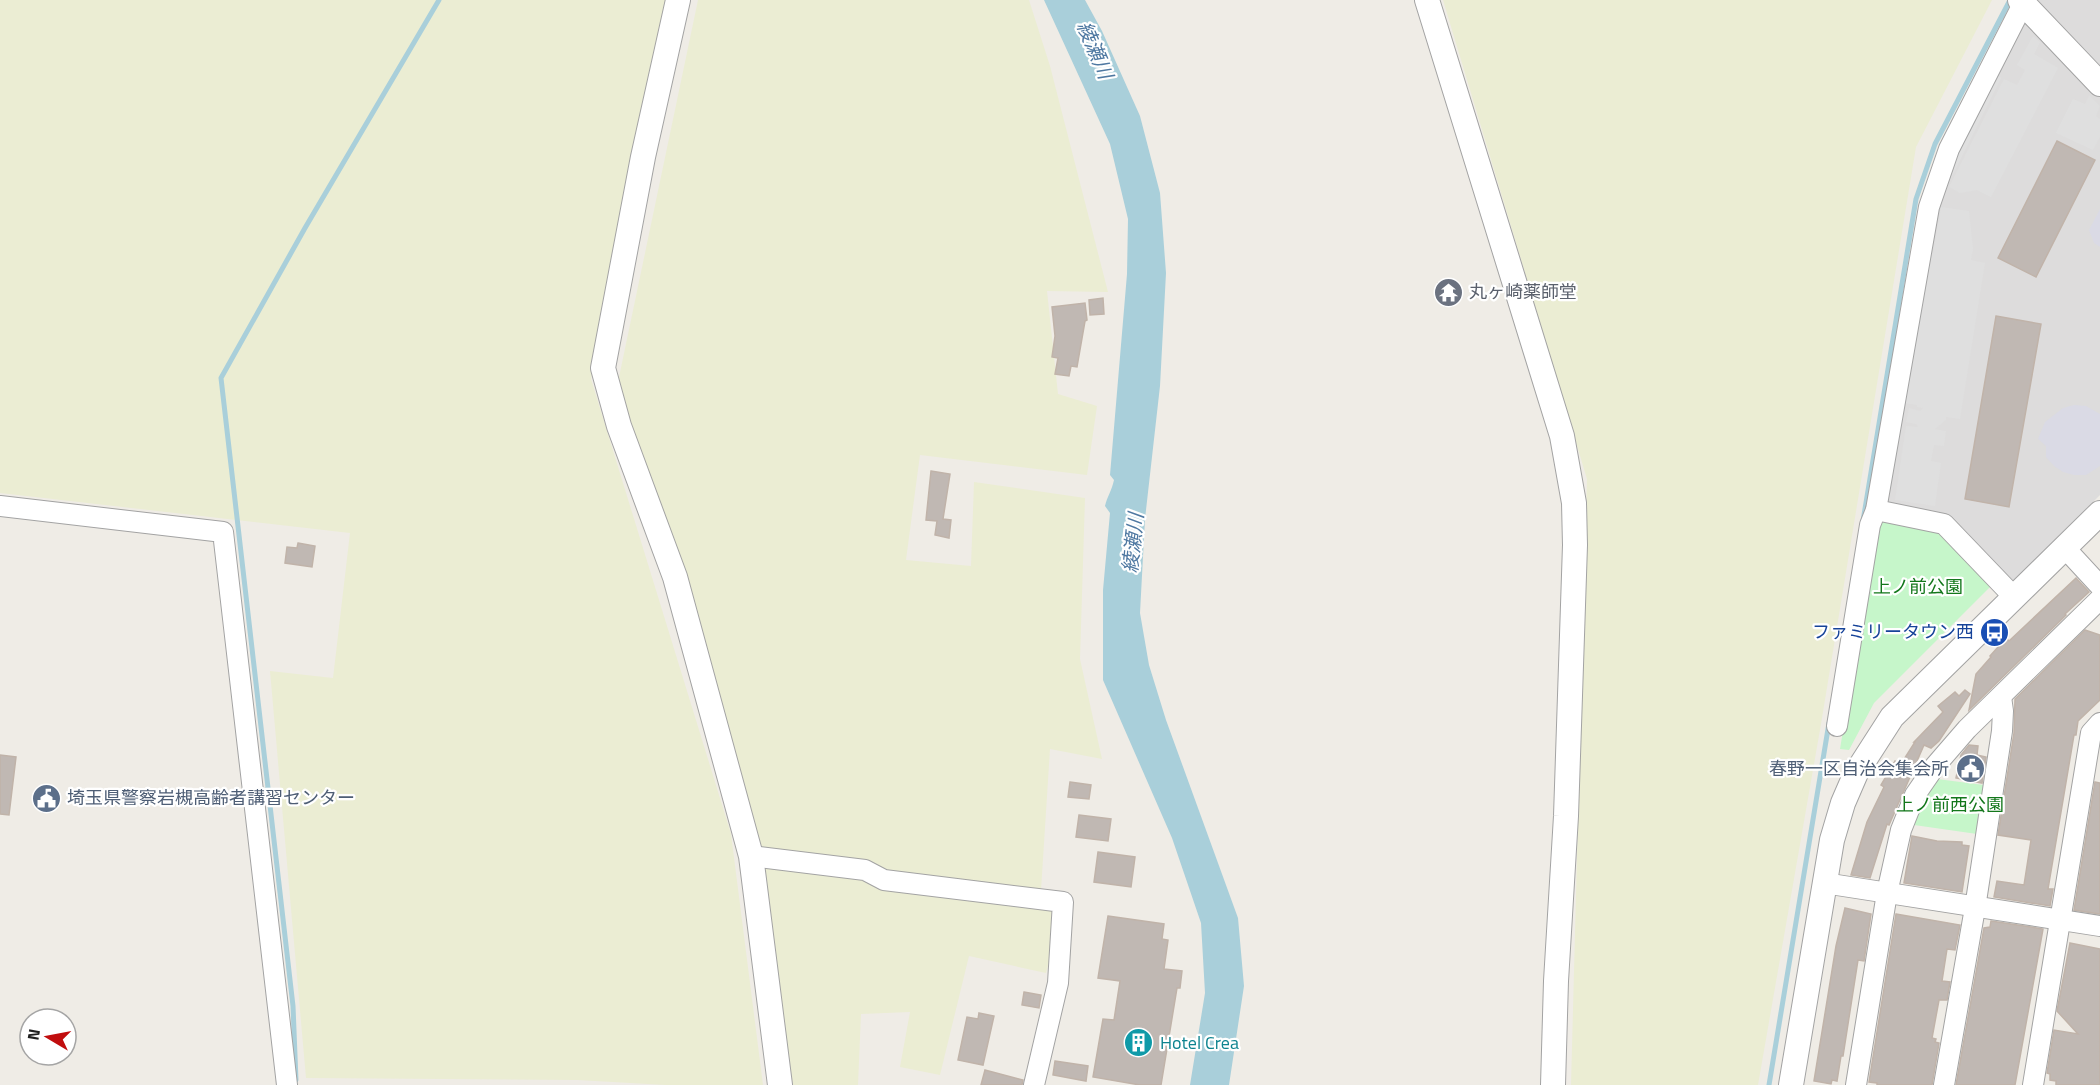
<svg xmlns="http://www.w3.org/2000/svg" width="2100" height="1085" font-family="'Titillium Web','Noto Sans JP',sans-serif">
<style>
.residential{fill:#dddcdc}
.farmland{fill:#ebedd3}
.park{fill:#c6f6ca}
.parking{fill:#dfdfdf}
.plaza{fill:#dadae5}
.water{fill:#a9cfda}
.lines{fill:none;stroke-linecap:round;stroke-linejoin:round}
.stream{stroke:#a9cfda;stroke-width:5}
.building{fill:#c0b8b3;stroke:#c0b3a9;stroke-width:1.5}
.minor-casing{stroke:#a3a3a3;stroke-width:22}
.tertiary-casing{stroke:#a3a3a3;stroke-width:26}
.minor{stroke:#fff;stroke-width:20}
.tertiary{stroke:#fff;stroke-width:24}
.labels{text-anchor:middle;stroke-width:4.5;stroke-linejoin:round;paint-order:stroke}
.worship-label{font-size:18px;fill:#5b616d;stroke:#fff;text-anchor:start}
.park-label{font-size:18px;fill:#13771b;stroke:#fff}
.transit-label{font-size:18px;fill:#164399;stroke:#fff;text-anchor:end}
.service-label{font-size:18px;fill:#4e5e75;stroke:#fff;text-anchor:end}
.culture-label{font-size:18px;fill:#0d838f;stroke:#fff;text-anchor:start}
.water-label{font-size:20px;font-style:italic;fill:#4e78a1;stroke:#fff}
</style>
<rect width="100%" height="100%" fill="#efece6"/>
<path class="residential" d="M 2033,0 L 2100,0 L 2100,495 L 2012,583 L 1885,504 L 1940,191 Z"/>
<g class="farmland">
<path d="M 0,0 L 667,0 L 591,379 L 731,834 L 763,1085 L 666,1085 L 577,1080 L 306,1078 L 270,671 L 333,678 L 350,533 L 0,493 Z"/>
<path d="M 698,0 L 1029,0 L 1050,66 L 1108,292 L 1047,291 L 1058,394 L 1097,406 L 1087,475 L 920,455 L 906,560 L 971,566 L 974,482 L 1085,498 L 1080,659 L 1102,759 L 1050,749 L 1040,906 L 1063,911 L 1046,973 L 969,956 L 940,1075 L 900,1067 L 910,1012 L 861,1014 L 858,1085 L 793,1085 L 755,824 L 618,382 Z"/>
<path d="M 1443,0 L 1992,0 L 1916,147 L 1821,724 L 1758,1085 L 1571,1085 L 1587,479 Z"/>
</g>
<g class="park">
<path d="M 1883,522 L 1938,531 L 1990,587 L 1874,703 L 1849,750 L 1840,749 L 1876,527 Z"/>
<path d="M 1937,779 L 1984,785 L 1977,834 L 1914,825 L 1923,800 Z"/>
</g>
<g class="parking">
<path d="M 2033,36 L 2040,42 L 2034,54 L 2058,68 L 1991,197 L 1977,190 L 1960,193 L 1949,187 L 2004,79 L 2017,85 L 2025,70 L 2017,65 Z"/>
<path d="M 1997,74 L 2001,78 L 1950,180 L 1947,178 L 1959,148 Z"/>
<path d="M 2089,95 L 2100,106 L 2096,116 L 2100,119 L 2100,137 L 2093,150 L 2056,133 L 2073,99 L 2085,104 Z"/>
<path d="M 1941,207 L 1969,211 L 1973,249 L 1971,260 L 1985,263 L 1960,419 L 1946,417 L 1946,420 L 1935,429 L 1946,431 L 1944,446 L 1934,445 L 1931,461 L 1941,463 L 1935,506 L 1895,500 L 1906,426 L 1918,427 L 1916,424 L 1906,422 L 1909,408 L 1920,411 L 1923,408 L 1917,407 L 1917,405 L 1904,403 L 1928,252 L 1933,253 Z"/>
</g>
<g class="plaza">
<path d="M 2100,209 L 2100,247 L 2094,243 L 2089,230 Z"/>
<path d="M 2074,405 L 2086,406 L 2100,414 L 2100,466 L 2086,475 L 2074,475 L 2063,472 L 2054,466 L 2046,457 L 2046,446 L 2038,439 L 2045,422 L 2063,408 Z"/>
</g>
<path class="water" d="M 1044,0 L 1085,0 L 1102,31 L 1140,116 L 1160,193 L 1166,273 L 1160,386 L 1145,519 L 1140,613 L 1149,665 L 1166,720 L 1238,918 L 1244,986 L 1229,1085 L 1190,1085 L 1205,993 L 1201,923 L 1172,838 L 1103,680 L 1103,590 L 1110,513 L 1105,506 C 1107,497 1112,490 1114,480 L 1110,475 L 1127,274 L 1128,219 L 1110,144 Z"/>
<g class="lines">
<g class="stream">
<path d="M 1863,521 L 1916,199 L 1935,144 L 2010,0"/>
<path d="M 296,1080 L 293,1006 L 221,378 L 305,228 L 439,0"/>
<path d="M 1769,1085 L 1829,723"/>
</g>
</g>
<g class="building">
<path d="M 2057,141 L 2095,160 L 2036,277 L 1998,258 Z"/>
<path d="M 1456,282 L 1457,301 L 1439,301 L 1438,283 Z"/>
<path d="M 1103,298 L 1104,314 L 1090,315 L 1089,300 Z"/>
<path d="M 1085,303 L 1087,320 L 1085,321 L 1077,367 L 1071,366 L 1069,376 L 1055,374 L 1058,358 L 1052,357 L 1055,336 L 1052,307 Z"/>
<path d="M 1996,316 L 2041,324 L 2009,507 L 1965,499 Z"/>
<path d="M 931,471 L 950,474 L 943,519 L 951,520 L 949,538 L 935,535 L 937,521 L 926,520 Z"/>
<path d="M 298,543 L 315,546 L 312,567 L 285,563 L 287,547 L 297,548 Z"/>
<path d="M 2076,578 L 2089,592 L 2065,614 L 2066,615 L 2059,622 L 1969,710 L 1976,674 L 1991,657 L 1990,656 L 2006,638 L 2009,641 Z"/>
<path d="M 2085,630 L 2100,635 L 2100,700 L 2078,721 L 2076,735 L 2074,735 L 2048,889 L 2053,889 L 2050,906 L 1994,897 L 1997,881 L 2024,885 L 2031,840 L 1998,835 L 2014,733 L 2015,699 Z"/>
<path d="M 1965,690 L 1970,694 L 1939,741 L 1931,748 L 1924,745 L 1889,825 L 1887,824 L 1870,878 L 1851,875 L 1867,822 L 1884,787 L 1881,785 L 1895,761 L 1901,764 L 1915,742 L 1914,742 L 1943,712 L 1938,706 L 1955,692 L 1959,696 Z"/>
<path d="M 1969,745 L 1978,746 L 1977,755 L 1986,757 L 1982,783 L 1956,778 L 1961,755 Z"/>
<path d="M 0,755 L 16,757 L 9,815 L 0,814 Z"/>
<path d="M 1070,782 L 1091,785 L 1089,799 L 1068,797 Z"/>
<path d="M 2095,782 L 2100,783 L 2100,914 L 2074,910 Z"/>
<path d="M 1079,815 L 1111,819 L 1108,841 L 1076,837 Z"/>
<path d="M 1912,836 L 1937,841 L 1962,842 L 1962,845 L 1969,846 L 1962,892 L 1904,883 Z"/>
<path d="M 1098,852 L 1135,857 L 1131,887 L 1094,882 Z"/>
<path d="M 1845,908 L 1871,914 L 1864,961 L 1858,960 L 1843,1056 L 1841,1056 L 1837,1081 L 1832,1080 L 1831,1084 L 1814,1081 L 1836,946 Z"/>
<path d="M 1896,914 L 1960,925 L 1955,950 L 1947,949 L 1942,981 L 1950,982 L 1947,1000 L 1939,1000 L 1932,1038 L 1936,1039 L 1935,1042 L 1939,1043 L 1932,1085 L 1877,1085 L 1877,1083 L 1869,1082 Z"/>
<path d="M 1108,916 L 1164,924 L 1162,939 L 1168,940 L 1164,969 L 1182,971 L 1180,988 L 1177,988 L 1161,1085 L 1140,1085 L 1093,1077 L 1103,1019 L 1114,1020 L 1120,981 L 1098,978 Z"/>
<path d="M 1991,921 L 2043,929 L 2015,1085 L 1956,1085 L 1984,928 L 1990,927 Z"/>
<path d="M 2070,943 L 2100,949 L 2100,1085 L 2056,1085 L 2056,1081 L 2050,1080 L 2050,1074 L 2047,1073 L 2054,1030 L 2078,1034 L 2057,1011 Z"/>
<path d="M 1024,992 L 1041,995 L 1039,1008 L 1022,1005 Z"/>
<path d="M 979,1013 L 994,1016 L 983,1065 L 958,1060 L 967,1017 L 978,1019 Z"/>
<path d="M 1055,1061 L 1088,1066 L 1086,1081 L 1053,1075 Z"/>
<path d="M 985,1070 L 1023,1080 L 1022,1085 L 981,1085 Z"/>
</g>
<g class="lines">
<defs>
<g id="minor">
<path d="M 0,506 L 223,532 L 287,1085"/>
<path d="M 1876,510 L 1944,524 L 2014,597"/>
<path d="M 2064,547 L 2100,586"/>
<path d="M 1837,726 L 1870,525 L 1876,510 L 1929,207 L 1949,149 L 2025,0"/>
<path d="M 751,856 L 865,870 L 884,880 L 1063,902 L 1058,983 L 1034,1085"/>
<path d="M 1824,883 L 2100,926"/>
<path d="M 1856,1085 L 1887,893 L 1901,830 L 1915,795 L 1935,766 L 1967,729 L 2100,599"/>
<path d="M 1944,1085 L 1975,908 L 2002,731 L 2003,711 L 2001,697"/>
<path d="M 2033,1085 L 2091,733 L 2100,723"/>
</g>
<g id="tertiary">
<path d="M 678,0 L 643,157 L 603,368 L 619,426 L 675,577 L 751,856 L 780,1085"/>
<path d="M 1427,0 L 1562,436 L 1574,503 L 1575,545 L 1566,816 L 1556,981 L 1553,1085"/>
<path d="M 2020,0 L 2100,84"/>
<path d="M 1791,1085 L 1832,840 L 1843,803 L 1856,773 L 1892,717 L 2100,513"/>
</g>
</defs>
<use href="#minor" class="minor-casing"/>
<use href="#tertiary" class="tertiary-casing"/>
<use href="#minor" class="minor"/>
<use href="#tertiary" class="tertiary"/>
</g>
<defs>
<symbol id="temple-disc" viewBox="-11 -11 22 22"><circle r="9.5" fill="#6b7280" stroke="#fff"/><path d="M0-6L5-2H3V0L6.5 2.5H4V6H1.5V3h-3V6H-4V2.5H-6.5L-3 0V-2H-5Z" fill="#fff"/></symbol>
<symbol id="bus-disc" viewBox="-11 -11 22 22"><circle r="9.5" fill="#1a4fb4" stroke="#fff"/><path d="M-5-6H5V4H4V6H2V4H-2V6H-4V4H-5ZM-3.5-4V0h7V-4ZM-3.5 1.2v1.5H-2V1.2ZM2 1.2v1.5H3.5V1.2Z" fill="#fff"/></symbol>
<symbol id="civic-disc" viewBox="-11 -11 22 22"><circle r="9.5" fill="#5c6f8a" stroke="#fff"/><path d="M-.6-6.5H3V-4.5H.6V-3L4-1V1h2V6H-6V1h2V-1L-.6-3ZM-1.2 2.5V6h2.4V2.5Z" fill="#fff"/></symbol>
<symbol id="building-disc" viewBox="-11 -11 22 22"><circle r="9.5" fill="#0f9aa8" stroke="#fff"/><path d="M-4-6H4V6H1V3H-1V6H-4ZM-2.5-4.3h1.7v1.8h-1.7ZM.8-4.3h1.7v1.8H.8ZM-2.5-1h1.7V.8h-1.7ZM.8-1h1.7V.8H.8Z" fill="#fff"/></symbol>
</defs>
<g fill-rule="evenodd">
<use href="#temple-disc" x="1432" y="276" width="33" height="33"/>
<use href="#bus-disc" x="1978" y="616" width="33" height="33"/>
<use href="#civic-disc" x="1954" y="752" width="33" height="33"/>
<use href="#civic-disc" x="30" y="782" width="33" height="33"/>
<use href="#building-disc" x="1122" y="1026" width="33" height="33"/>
</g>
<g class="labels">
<g class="worship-label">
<text x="1469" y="298">丸ヶ崎薬師堂</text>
</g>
<g class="park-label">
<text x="1918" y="593">上ノ前公園</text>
<text x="1950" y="811">上ノ前西公園</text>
</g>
<g class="transit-label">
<text x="1974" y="638">ファミリータウン西</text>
</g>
<g class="service-label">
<text x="1949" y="775">春野一区自治会集会所</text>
<text x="67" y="804" text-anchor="start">埼玉県警察岩槻高齢者講習センター</text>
</g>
<g class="culture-label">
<text x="1160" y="1049">Hotel Crea</text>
</g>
<g class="water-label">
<text transform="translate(1095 50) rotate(67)" y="7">綾瀬川</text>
<text transform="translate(1133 543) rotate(-84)" y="7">綾瀬川</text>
</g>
</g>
<g transform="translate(48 1037) rotate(280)"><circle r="28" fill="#ffffff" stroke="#a5a5a5" stroke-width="1.5"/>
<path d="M0-4.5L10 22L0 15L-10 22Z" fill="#c10d0e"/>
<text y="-9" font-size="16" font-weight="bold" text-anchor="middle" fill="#1f1f1f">N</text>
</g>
</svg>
